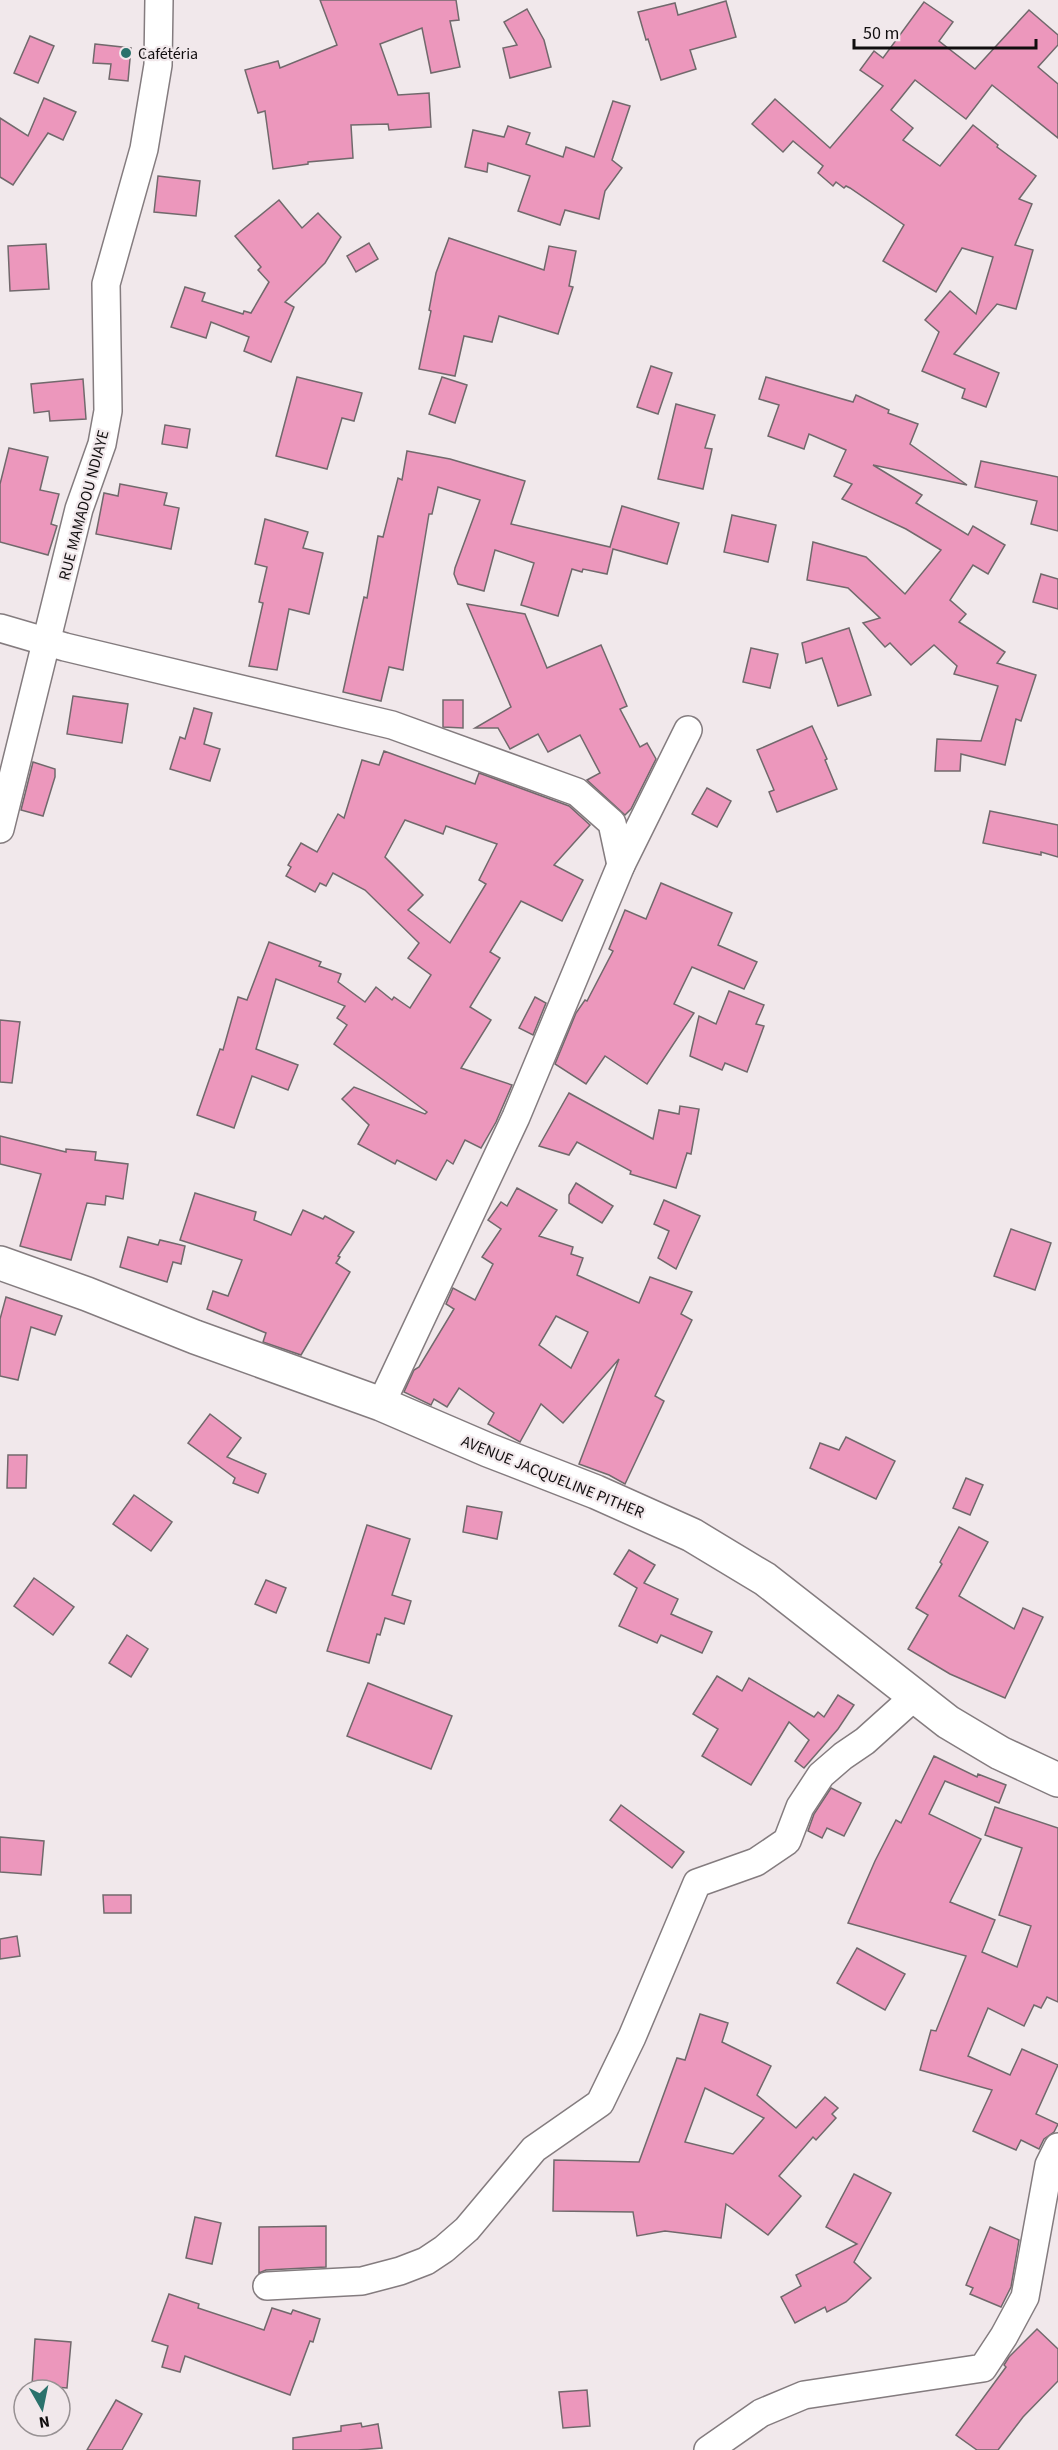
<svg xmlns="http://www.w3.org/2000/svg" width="1058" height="2450" font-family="'Source Sans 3',sans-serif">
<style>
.building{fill:#ec97bc;stroke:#71696c;stroke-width:1.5;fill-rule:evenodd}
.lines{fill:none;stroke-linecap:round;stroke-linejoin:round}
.minor-casing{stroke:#847c7f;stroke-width:30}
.tertiary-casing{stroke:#847c7f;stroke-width:36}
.minor{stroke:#fff;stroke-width:27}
.tertiary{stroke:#fff;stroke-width:33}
.poi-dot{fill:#2a726c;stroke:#f1e8eb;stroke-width:2}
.labels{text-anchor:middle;stroke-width:4.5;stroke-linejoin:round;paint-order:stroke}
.poi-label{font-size:16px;fill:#110e0f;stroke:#f1e8eb;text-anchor:start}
.street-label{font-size:16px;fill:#110e0f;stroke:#f1e8eb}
</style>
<rect width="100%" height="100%" fill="#f1e8eb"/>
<g class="building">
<path d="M 320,0 L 456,0 L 459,20 L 450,21 L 460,67 L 431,73 L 422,28 L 380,44 L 398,95 L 429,93 L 431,127 L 389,130 L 388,124 L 351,125 L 353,158 L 308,162 L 308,164 L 273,169 L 265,111 L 258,113 L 245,70 L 278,61 L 280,68 L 337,45 Z"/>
<path d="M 726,1 L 736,37 L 690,50 L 696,69 L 661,80 L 648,39 L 646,40 L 638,12 L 675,3 L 678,15 Z"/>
<path d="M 924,2 L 953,22 L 939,41 L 975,69 L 1029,10 L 1058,35 L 1058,45 L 1038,67 L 1058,84 L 1058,138 L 992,85 L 966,119 L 915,80 L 891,110 L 913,128 L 903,140 L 940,166 L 973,125 L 998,145 L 997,147 L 1036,176 L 1019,199 L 1032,204 L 1015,245 L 1033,250 L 1016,309 L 997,304 L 954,354 L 999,373 L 986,407 L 962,398 L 965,389 L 922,371 L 939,332 L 925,320 L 950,291 L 976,314 L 993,257 L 962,248 L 936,292 L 883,261 L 904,225 L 850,188 L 846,186 L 844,188 L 836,182 L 833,186 L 818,173 L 823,166 L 793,141 L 783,152 L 752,124 L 775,99 L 830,148 L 883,86 L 860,70 L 874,51 L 883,58 Z"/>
<path d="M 527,9 L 544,40 L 551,67 L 510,78 L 503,48 L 517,45 L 504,22 Z"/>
<path d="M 30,36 L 54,46 L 38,83 L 14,73 Z"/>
<path d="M 95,44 L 131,48 L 128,81 L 109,79 L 111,64 L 93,63 Z"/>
<path d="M 44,98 L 76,112 L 63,140 L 48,133 L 13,185 L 0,177 L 0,118 L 28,136 Z"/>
<path d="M 613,101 L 630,106 L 612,160 L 622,168 L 605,191 L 599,219 L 565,210 L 560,225 L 518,211 L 530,176 L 488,163 L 487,172 L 465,167 L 473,130 L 504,137 L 508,126 L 530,133 L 526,144 L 563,157 L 566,147 L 594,157 Z"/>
<path d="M 158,176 L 200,181 L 196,216 L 154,212 Z"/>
<path d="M 279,200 L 302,228 L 318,213 L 341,237 L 325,263 L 285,302 L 294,307 L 271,362 L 244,351 L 249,337 L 211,322 L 206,338 L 171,327 L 185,287 L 205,293 L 202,301 L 243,314 L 244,311 L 251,313 L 269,282 L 258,270 L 261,267 L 235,236 Z"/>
<path d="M 449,238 L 544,270 L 549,246 L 576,251 L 569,286 L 573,287 L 558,334 L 499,316 L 492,342 L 464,336 L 455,376 L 419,369 L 431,311 L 429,310 L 436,273 Z"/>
<path d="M 369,243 L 378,259 L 356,272 L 347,256 Z"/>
<path d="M 46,244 L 49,289 L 10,291 L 8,246 Z"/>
<path d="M 651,366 L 672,373 L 658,414 L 637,407 Z"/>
<path d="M 297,377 L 362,393 L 354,421 L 342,418 L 327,469 L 276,456 Z"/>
<path d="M 442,377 L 467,385 L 455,423 L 429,414 Z"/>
<path d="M 766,377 L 853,402 L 856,395 L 889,410 L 888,413 L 918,424 L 910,444 L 967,485 L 873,465 L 922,495 L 916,503 L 968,535 L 973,526 L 1005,545 L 988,574 L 973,565 L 950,600 L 966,614 L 959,622 L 1005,652 L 997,663 L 1036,675 L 1021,721 L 1016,719 L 1005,765 L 961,754 L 960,771 L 935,771 L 937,739 L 981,741 L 998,686 L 954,674 L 957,666 L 934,645 L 911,665 L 890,643 L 885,647 L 863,623 L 880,618 L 848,588 L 807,580 L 813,542 L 866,557 L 905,594 L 941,550 L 906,529 L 842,499 L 852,484 L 834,476 L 846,450 L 809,434 L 804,449 L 768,436 L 779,405 L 759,399 Z"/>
<path d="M 83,379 L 86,419 L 50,421 L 49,411 L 34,413 L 31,384 Z"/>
<path d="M 676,404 L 715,415 L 705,448 L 712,449 L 703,489 L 658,479 Z"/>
<path d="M 165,425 L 190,429 L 187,448 L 162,444 Z"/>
<path d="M 9,448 L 48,457 L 40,490 L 59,494 L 51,524 L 57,526 L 48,555 L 0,542 L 0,484 Z"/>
<path d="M 407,451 L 450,459 L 525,481 L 511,524 L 610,547 L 622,506 L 679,523 L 667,564 L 613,549 L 607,574 L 583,569 L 582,572 L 572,569 L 558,616 L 521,605 L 534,563 L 495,550 L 484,591 L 458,584 L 454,574 L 455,568 L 480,500 L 438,487 L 432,514 L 429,514 L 403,670 L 389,667 L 381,701 L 343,692 L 364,597 L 367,598 L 378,536 L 383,537 L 398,478 L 402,480 Z"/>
<path d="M 981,461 L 1058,477 L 1058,531 L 1031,524 L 1037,501 L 975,487 Z"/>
<path d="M 120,484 L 167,493 L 164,505 L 179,508 L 171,549 L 96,534 L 104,493 L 118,496 Z"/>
<path d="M 732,515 L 776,525 L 768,562 L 724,552 Z"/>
<path d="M 265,519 L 308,532 L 303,548 L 323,553 L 309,614 L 289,609 L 277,670 L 249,666 L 263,603 L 259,602 L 267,567 L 255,564 Z"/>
<path d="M 1041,574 L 1058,579 L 1058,609 L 1033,602 Z"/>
<path d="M 467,604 L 525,614 L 547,668 L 601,645 L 627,706 L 620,709 L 640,747 L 647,743 L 656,759 L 631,809 L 625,815 L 587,780 L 600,773 L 580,735 L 548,752 L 538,734 L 510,749 L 498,728 L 475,728 L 511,707 Z"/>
<path d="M 849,628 L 871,695 L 838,706 L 822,658 L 806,663 L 802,643 Z"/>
<path d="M 751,648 L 778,654 L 770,688 L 743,682 Z"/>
<path d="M 73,696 L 128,704 L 122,743 L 67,734 Z"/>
<path d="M 443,700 L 463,700 L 463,728 L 443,727 Z"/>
<path d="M 194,708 L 212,713 L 204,744 L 220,749 L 210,781 L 170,769 L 180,737 L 185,739 Z"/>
<path d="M 812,726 L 827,759 L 825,760 L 837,789 L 777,812 L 769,792 L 774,790 L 757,750 Z"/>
<path d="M 384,751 L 475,784 L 479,773 L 569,806 L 590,825 L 554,865 L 583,880 L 562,921 L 521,901 L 490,952 L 500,958 L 470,1007 L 491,1020 L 461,1068 L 512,1085 L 496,1122 L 481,1148 L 465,1140 L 453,1164 L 447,1160 L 436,1180 L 397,1160 L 395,1164 L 358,1144 L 369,1125 L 342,1099 L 354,1087 L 425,1114 L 427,1112 L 334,1044 L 347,1025 L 337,1018 L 345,1006 L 276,979 L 256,1049 L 298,1065 L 288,1090 L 252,1076 L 234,1128 L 197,1115 L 220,1049 L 223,1050 L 238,997 L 247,1000 L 269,942 L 321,962 L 319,966 L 341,974 L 338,982 L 365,1002 L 376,987 L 392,1000 L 394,997 L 410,1008 L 431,975 L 408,958 L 419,943 L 365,890 L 333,873 L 326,886 L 320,883 L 315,892 L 286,876 L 291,867 L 288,865 L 301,843 L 317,852 L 338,814 L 344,818 L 362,760 L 379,765 ZM 405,820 L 443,834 L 446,826 L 497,844 L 479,880 L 486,884 L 450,943 L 408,910 L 423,895 L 385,857 Z"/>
<path d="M 33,762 L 55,769 L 55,777 L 43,816 L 21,810 Z"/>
<path d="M 707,788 L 731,801 L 717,827 L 692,814 Z"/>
<path d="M 990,811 L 1058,825 L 1058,857 L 1041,852 L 1041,855 L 983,843 Z"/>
<path d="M 661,883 L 732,913 L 718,945 L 757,962 L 744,989 L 692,967 L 674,1004 L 694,1013 L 647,1084 L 605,1056 L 586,1084 L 555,1064 L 576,1013 L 585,1000 L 587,1001 L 613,951 L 609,949 L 625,910 L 646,919 Z"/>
<path d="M 729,991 L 764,1005 L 756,1024 L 764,1026 L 747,1072 L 725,1063 L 722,1070 L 690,1056 L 699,1016 L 716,1024 Z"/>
<path d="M 535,997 L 546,1003 L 533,1035 L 519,1028 Z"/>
<path d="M 0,1020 L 20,1022 L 12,1083 L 0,1082 Z"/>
<path d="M 569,1093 L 653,1139 L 659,1110 L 679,1114 L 680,1106 L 699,1109 L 691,1154 L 687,1153 L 676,1188 L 630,1174 L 631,1171 L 577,1142 L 569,1155 L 539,1146 Z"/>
<path d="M 0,1136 L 66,1152 L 66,1149 L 96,1152 L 95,1160 L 128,1164 L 123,1199 L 106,1196 L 105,1205 L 87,1203 L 71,1260 L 20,1246 L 41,1174 L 0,1164 Z"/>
<path d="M 576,1183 L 613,1206 L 602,1223 L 569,1203 L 569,1195 Z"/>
<path d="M 517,1188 L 557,1210 L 539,1236 L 573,1247 L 571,1254 L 583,1258 L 577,1275 L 639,1303 L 650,1277 L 692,1292 L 681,1314 L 692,1320 L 655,1396 L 664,1401 L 625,1484 L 609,1475 L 579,1464 L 619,1359 L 563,1423 L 541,1404 L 520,1442 L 488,1424 L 494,1413 L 459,1388 L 447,1407 L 434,1399 L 431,1405 L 404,1392 L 414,1370 L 419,1367 L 454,1309 L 446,1304 L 453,1288 L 475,1300 L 493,1264 L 482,1257 L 501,1229 L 488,1220 L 501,1202 L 507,1206 ZM 556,1316 L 588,1332 L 571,1368 L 539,1345 Z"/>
<path d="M 195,1193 L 256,1212 L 254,1220 L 291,1235 L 303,1210 L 323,1219 L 325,1216 L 354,1232 L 338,1256 L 340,1257 L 336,1263 L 350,1272 L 301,1355 L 263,1342 L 266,1333 L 207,1309 L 213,1291 L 228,1296 L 242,1260 L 180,1240 Z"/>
<path d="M 664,1200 L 700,1216 L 676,1269 L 658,1258 L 669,1231 L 654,1224 Z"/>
<path d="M 1011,1229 L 1051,1243 L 1035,1290 L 994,1276 Z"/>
<path d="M 128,1237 L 158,1245 L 160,1240 L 185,1246 L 181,1264 L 173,1262 L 167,1282 L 120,1267 Z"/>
<path d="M 6,1297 L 62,1316 L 55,1335 L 31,1327 L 18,1380 L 0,1376 L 0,1319 Z"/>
<path d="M 210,1414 L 241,1438 L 227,1457 L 266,1474 L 258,1493 L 233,1483 L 235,1478 L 188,1443 Z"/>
<path d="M 846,1437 L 895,1461 L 876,1499 L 810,1468 L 820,1443 L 839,1450 Z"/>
<path d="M 8,1455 L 27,1455 L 26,1488 L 7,1488 Z"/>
<path d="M 966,1478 L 983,1485 L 970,1515 L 953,1508 Z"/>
<path d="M 134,1495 L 172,1522 L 151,1551 L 113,1524 Z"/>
<path d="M 467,1506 L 502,1512 L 497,1539 L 463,1532 Z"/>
<path d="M 367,1525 L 410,1539 L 392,1595 L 411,1601 L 404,1624 L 385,1618 L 380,1635 L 377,1634 L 369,1663 L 327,1651 Z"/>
<path d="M 959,1527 L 988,1542 L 959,1596 L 1014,1629 L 1023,1608 L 1043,1617 L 1005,1698 L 950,1674 L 908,1649 L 928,1615 L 916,1608 L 942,1564 L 940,1562 Z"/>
<path d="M 629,1550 L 655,1565 L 644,1583 L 678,1599 L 671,1614 L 712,1632 L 702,1653 L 661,1635 L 657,1643 L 619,1626 L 637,1588 L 614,1574 Z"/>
<path d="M 34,1578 L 74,1607 L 53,1635 L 14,1606 Z"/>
<path d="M 266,1580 L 286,1588 L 276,1613 L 255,1604 Z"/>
<path d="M 127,1635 L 148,1649 L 131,1677 L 109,1663 Z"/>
<path d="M 717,1676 L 742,1691 L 749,1678 L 814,1717 L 818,1712 L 824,1717 L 838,1695 L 854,1705 L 838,1729 L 804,1768 L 795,1761 L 809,1740 L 789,1722 L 751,1785 L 702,1756 L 718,1729 L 693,1714 Z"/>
<path d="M 368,1683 L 452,1716 L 431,1769 L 347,1736 Z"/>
<path d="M 934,1756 L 977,1777 L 978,1774 L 1006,1785 L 999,1803 L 945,1781 L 929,1814 L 981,1839 L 950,1902 L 995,1920 L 982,1952 L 1017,1967 L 1031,1926 L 999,1915 L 1022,1848 L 985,1835 L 995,1807 L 1058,1828 L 1058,2002 L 1047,1997 L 1041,2008 L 1034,2005 L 1024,2026 L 988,2008 L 968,2056 L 1010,2075 L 1022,2049 L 1058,2065 L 1036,2114 L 1058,2124 L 1054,2132 L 1044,2139 L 1039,2149 L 1021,2140 L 1016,2150 L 973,2131 L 992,2090 L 920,2070 L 931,2030 L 936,2031 L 966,1956 L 848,1923 L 875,1861 L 896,1820 L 901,1823 Z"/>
<path d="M 831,1788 L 861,1803 L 844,1836 L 827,1828 L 822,1838 L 808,1831 L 814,1814 Z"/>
<path d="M 621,1805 L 684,1852 L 672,1868 L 610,1820 Z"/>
<path d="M 0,1837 L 44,1841 L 41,1875 L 0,1872 Z"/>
<path d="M 103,1895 L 131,1895 L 131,1913 L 104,1913 Z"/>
<path d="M 17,1936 L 20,1956 L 0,1959 L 0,1939 Z"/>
<path d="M 857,1948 L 905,1974 L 885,2010 L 837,1983 Z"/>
<path d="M 700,2014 L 728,2023 L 722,2042 L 771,2066 L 757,2095 L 796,2128 L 825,2097 L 838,2108 L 832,2114 L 836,2118 L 816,2140 L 813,2137 L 779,2176 L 801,2196 L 768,2235 L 726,2204 L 721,2238 L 665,2231 L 637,2236 L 633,2212 L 553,2211 L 554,2160 L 639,2162 L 677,2058 L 685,2060 ZM 705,2088 L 764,2118 L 733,2154 L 685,2142 Z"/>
<path d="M 854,2174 L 891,2193 L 854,2262 L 871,2278 L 846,2302 L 827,2312 L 825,2307 L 795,2323 L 781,2297 L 801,2286 L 796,2275 L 857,2244 L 826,2227 Z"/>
<path d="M 195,2217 L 221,2223 L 212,2264 L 186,2258 Z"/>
<path d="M 326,2226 L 326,2267 L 266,2270 L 259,2273 L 259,2227 Z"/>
<path d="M 990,2227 L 1019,2240 L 1011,2287 L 1001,2307 L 970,2294 L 973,2288 L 966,2285 Z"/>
<path d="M 169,2294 L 199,2304 L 198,2308 L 264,2330 L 272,2308 L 291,2314 L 293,2310 L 320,2319 L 313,2342 L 310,2341 L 290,2395 L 185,2356 L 180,2372 L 162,2367 L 168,2346 L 152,2341 Z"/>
<path d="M 1037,2329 L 1058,2349 L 1058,2381 L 1023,2417 L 998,2450 L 977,2450 L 956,2435 L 1006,2367 L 1004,2365 L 1009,2357 Z"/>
<path d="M 35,2339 L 71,2342 L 67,2388 L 32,2385 Z"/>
<path d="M 587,2390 L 590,2426 L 563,2428 L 559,2392 Z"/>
<path d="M 116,2400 L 142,2414 L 122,2450 L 87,2450 Z"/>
<path d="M 361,2423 L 362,2427 L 378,2424 L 382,2448 L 358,2450 L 293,2450 L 293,2438 L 341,2431 L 341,2426 Z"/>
</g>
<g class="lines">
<defs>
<g id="minor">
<path d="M 0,628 L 65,647 L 392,725 L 577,792 L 612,823 L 621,865"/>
<path d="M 0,829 L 79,509 L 102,444 L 108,411 L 106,284 L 144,149 L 158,65 L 159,0"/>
<path d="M 381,1404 L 516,1117 L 621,865 L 688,730"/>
<path d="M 267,2286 L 362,2281 L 400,2271 L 426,2261 L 444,2249 L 467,2229 L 534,2149 L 600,2103 L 632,2037 L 697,1883 L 756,1862 L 787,1841 L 800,1807 L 821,1775 L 843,1756 L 865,1741 L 915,1696"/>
<path d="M 708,2450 L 761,2413 L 804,2395 L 983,2368 L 1004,2336 L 1025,2297 L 1049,2165 L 1058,2147"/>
</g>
<path id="tertiary" d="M 0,1263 L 87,1294 L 195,1337 L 381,1404 L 488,1450 L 596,1492 L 692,1535 L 765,1579 L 948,1722 L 1000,1753 L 1058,1780"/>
</defs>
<use href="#minor" class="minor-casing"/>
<use href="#tertiary" class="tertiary-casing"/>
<use href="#minor" class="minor"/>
<use href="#tertiary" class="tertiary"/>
</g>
<circle class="poi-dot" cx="126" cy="53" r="6"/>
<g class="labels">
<g class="poi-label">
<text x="138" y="59">Cafétéria</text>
</g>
<g class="street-label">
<text transform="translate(83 505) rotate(-75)" y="6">RUE MAMADOU NDIAYE</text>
<text transform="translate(553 1476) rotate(22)" y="6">AVENUE JACQUELINE PITHER</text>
</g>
</g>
<g transform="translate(42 2408) rotate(171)"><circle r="28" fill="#f1e8eb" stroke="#979193" stroke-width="1.5"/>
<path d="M0-4.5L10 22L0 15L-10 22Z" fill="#2a726c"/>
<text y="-9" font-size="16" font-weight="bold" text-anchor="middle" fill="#110e0f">N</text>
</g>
<path d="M854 39v9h182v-9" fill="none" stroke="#110e0f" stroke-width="3"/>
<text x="863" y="39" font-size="18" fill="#110e0f" stroke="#f1e8eb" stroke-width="4.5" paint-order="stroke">50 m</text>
</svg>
